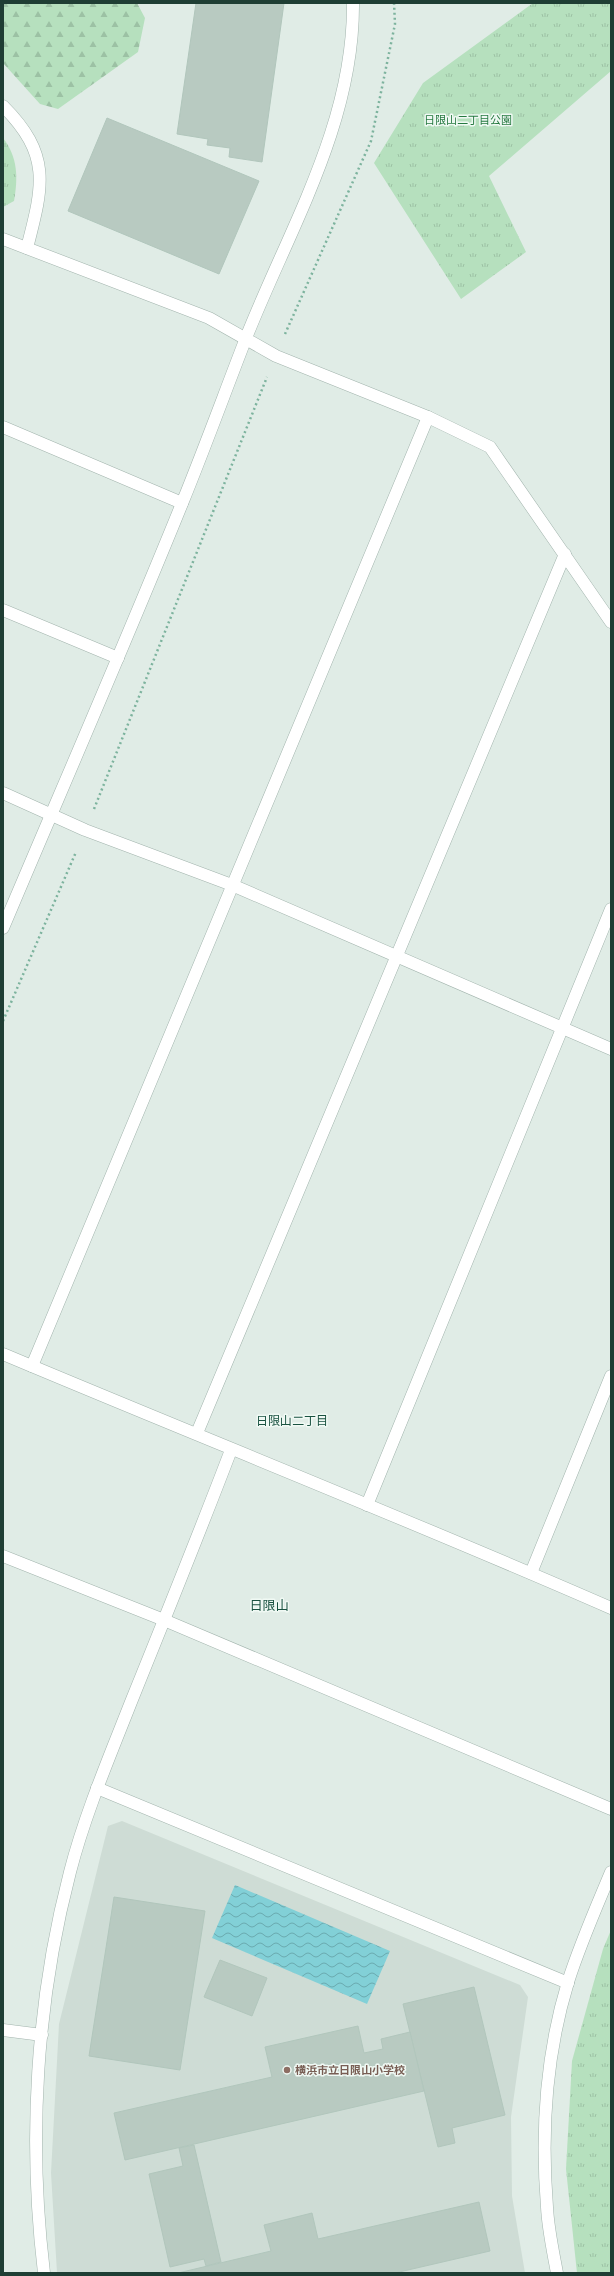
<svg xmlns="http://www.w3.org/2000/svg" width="614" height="2276" font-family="'Titillium Web','Noto Sans JP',sans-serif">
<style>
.built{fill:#cedcd5}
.grass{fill:url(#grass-tufts)}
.forest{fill:url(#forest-firs)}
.water{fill:url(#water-waves)}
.building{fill:#b8cac1;stroke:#b1c6bc}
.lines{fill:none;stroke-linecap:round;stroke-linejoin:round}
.minor-casing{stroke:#a2b4ad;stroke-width:13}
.tertiary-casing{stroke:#a2b4ad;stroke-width:13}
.path{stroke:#7db39e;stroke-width:2.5;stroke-dasharray:2 3;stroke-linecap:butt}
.minor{stroke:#fff;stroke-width:12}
.tertiary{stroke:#fff;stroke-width:12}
.education-dot{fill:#8d6e63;stroke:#f0f9f4;stroke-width:1.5}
.labels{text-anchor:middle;stroke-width:3;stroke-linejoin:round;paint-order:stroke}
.park-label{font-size:11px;fill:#257940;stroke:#f0f9f4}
.education-label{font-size:11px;font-weight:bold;fill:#785e54;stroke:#f0f9f4;text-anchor:start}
.neighbourhood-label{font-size:12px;fill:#195240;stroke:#f0f9f4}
.quarter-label{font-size:13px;fill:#195240;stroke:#f0f9f4}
</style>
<defs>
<pattern id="grass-tufts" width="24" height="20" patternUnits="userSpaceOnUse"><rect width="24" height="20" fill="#b6e0be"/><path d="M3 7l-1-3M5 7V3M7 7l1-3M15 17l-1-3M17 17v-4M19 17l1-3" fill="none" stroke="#9cc1a4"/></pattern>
<pattern id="forest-firs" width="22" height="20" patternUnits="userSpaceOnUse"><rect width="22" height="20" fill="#b6e0be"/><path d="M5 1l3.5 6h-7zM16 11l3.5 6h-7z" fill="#9cc1a4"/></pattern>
<pattern id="water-waves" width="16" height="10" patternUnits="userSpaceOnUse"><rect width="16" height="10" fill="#82d0d7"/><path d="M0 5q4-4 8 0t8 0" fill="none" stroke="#6aaaaf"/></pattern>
</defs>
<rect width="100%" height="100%" fill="#e0ece6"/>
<path class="built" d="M 122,1821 L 520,1985 L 528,1997 L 511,2117 L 512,2196 L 525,2273 L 57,2273 L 51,2173 L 59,2024 L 108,1826 Z"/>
<g class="grass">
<path d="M 533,3 L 611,3 L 611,71 L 489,176 L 526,252 L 461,299 L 374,163 L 423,83 Z"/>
<path d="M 3,138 C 18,157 18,178 14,201 L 3,207 Z"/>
<path d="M 611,1930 L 611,2273 L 577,2273 L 566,2169 L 572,2061 L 603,1949 Z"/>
</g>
<path class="forest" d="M 3,3 L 137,3 L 145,18 L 138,52 L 58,109 L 40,104 L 3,63 Z"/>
<path class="water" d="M 235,1885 L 390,1951 L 367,2004 L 212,1938 Z"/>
<g class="building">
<path d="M 196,3 L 284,3 L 262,162 L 229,157 L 230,148 L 207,145 L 208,139 L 177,134 Z"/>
<path d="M 107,118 L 259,181 L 219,274 L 68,211 Z"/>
<path d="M 114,1897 L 205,1911 L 180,2070 L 89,2056 Z"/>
<path d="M 220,1960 L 267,1978 L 252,2016 L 204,1997 Z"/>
<path d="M 474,1987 L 505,2115 L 452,2128 L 455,2143 L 438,2147 L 403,2004 Z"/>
<path d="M 358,2026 L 364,2053 L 383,2049 L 381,2039 L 410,2032 L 424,2091 L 125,2160 L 114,2113 L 272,2077 L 265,2047 Z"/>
<path d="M 194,2145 L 221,2262 L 206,2266 L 204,2259 L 170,2267 L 149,2174 L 183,2166 L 179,2148 Z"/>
<path d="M 479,2202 L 490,2251 L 395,2273 L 178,2273 L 271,2251 L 264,2225 L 312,2213 L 318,2239 Z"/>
</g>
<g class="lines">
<defs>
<g id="minor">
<path d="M 3,106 C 52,155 43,186 27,248"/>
<path d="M 3,239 L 209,318 L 276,356 L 428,417 L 490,447 L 611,622"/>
<path d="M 3,427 L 182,503"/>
<path d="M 3,610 L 118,658"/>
<path d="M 3,793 L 85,830 L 232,885 L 611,1049"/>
<path d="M 3,1354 C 205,1439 410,1520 611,1608"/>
<path d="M 32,1366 L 428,417"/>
<path d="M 197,1433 L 565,554"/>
<path d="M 367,1505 L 611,909"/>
<path d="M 3,1556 L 164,1620 L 611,1809"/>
<path d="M 531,1573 L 611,1376"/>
<path d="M 97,1788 L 568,1983"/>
<path d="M 3,2030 L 42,2035"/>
<path d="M 44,2273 C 28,2140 36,2002 70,1872 C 85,1814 109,1758 131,1702 C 165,1618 199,1534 231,1450"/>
<path d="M 557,2273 C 553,2251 548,2229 547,2207 C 541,2132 546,2054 568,1982 C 580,1944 596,1908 611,1872"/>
</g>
<path id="tertiary" d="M 3,928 C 63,786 125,644 183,501 C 205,447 225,392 246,338 C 289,229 354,124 353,3"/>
</defs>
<use href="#minor" class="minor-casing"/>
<use href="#tertiary" class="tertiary-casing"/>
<g class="path">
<path d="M 285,334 L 371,141 L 395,24 L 394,3"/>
<path d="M 94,809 L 267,377"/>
<path d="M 3,1021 L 76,852"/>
</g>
<use href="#minor" class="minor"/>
<use href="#tertiary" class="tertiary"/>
</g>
<circle class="education-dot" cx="287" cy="2070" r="4"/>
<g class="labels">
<g class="park-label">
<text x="468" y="124">日限山二丁目公園</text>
</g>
<g class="education-label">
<text x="295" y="2074">横浜市立日限山小学校</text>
</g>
<g class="neighbourhood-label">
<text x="292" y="1425">日限山二丁目</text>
</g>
<g class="quarter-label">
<text x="269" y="1610">日限山</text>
</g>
</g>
<rect width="614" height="2276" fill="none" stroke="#1f3e34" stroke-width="8"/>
</svg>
